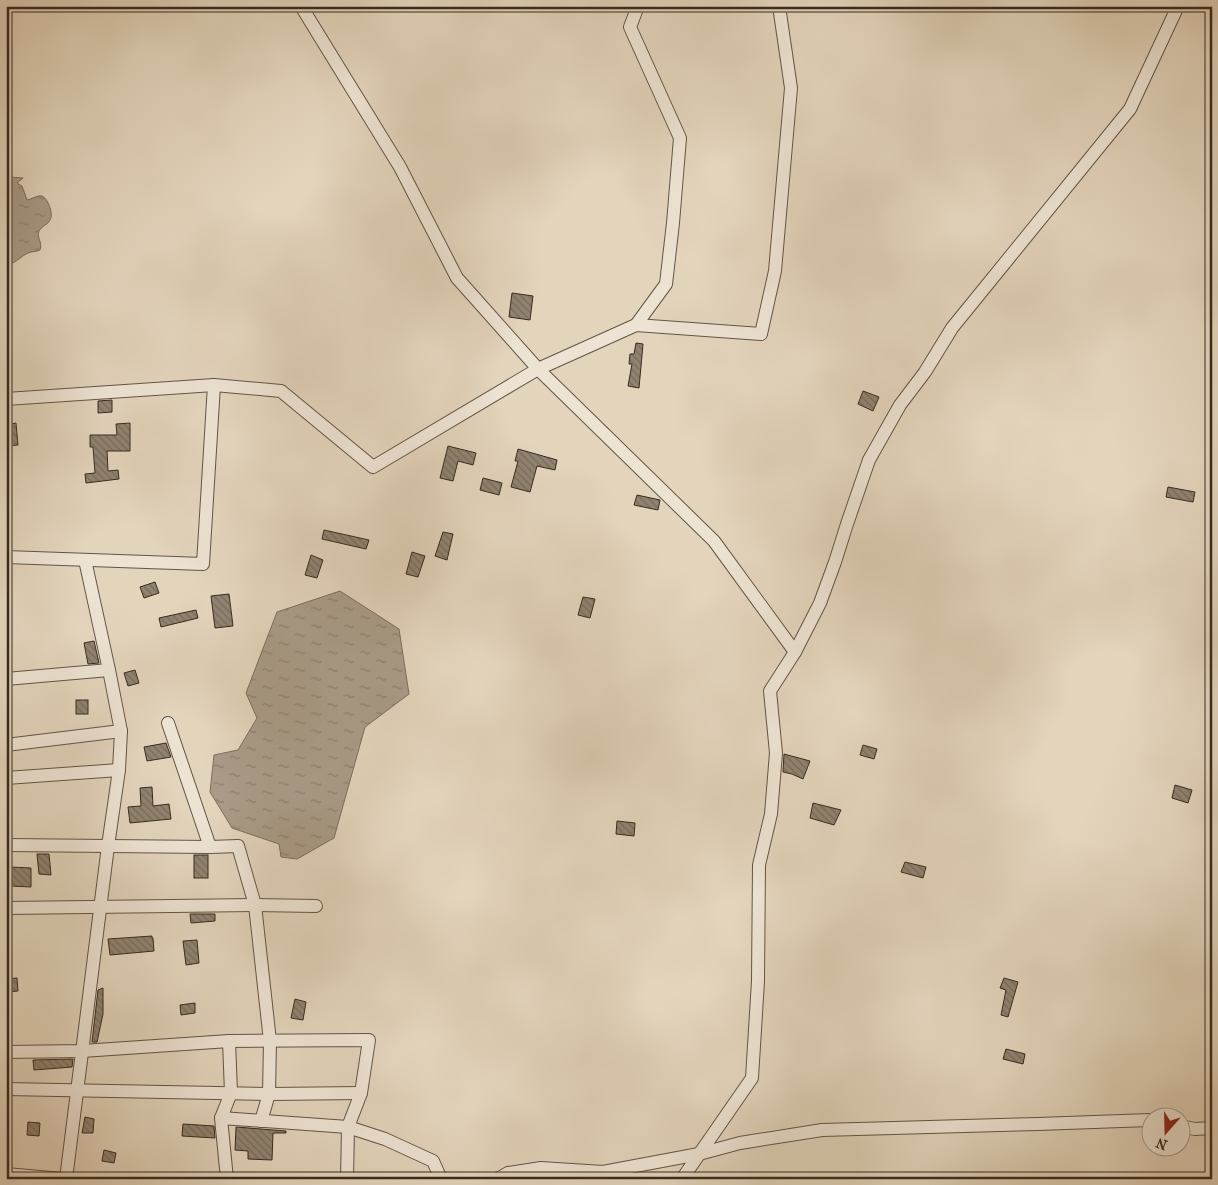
<svg xmlns="http://www.w3.org/2000/svg" width="1218" height="1185" font-family="'IM FELL French Canon',serif">
<style>
.water{fill:url(#water-ripples);stroke:#7b6e5d}
.building{fill:url(#building-back-hatch);stroke:#372b1f}
.lines{fill:none;stroke-linecap:round;stroke-linejoin:round}
.minor-casing{stroke:#625546;stroke-width:14}
.minor{stroke:#ede3d3;stroke-width:12}
</style>
<defs>
<pattern id="water-ripples" width="26" height="14" patternUnits="userSpaceOnUse" patternTransform="scale(1.25)"><rect width="26" height="14" fill="#a99b87"/><path d="M2 4q2-2 4 0t4 0M15 11q2-2 4 0t4 0" fill="none" stroke="#8a7f6e"/></pattern>
<pattern id="building-back-hatch" width="6" height="6" patternUnits="userSpaceOnUse" patternTransform="scale(1.25)"><rect width="6" height="6" fill="#908371"/><path d="M-1 5l2 2M0 0l6 6M5-1l2 2" fill="none" stroke="#766b5c"/></pattern>
</defs>
<rect width="100%" height="100%" fill="#e3d4bc"/>
<filter id="stains"><feTurbulence type="fractalNoise" baseFrequency=".004" numOctaves="4"/><feColorMatrix values="0 0 0 0 .2 0 0 0 0 .09 0 0 0 0 .02 0 0 0 .5 -.17"/></filter>
<radialGradient id="worn" r=".72"><stop offset=".6" stop-color="#630" stop-opacity="0"/><stop offset="1" stop-color="#630" stop-opacity=".3"/></radialGradient>
<g class="water">
<path d="M 9,177 L 23,178 L 17,183 L 22,186 L 27,200 C 32,199 38,195 42,196 C 48,198 54,215 50,220 C 48,225 41,226 39,231 C 36,237 43,242 40,250 C 36,252 32,251 28,253 C 20,257 15,264 6,265 L 6,178 Z"/>
<path d="M 340,591 L 399,629 L 409,694 L 365,727 L 334,838 L 297,859 L 281,857 L 279,844 L 232,828 L 210,792 L 214,755 L 238,750 L 257,718 L 246,693 L 277,612 Z"/>
</g>
<g class="building">
<path d="M 512,293 L 533,296 L 530,320 L 509,317 Z"/>
<path d="M 636,343 L 643,344 L 639,388 L 628,386 L 632,364 L 629,364 L 630,354 L 634,354 Z"/>
<path d="M 863,391 L 879,397 L 873,411 L 858,404 Z"/>
<path d="M 112,400 L 112,412 L 98,413 L 98,401 Z"/>
<path d="M 16,423 L 18,445 L 6,446 L 6,425 Z"/>
<path d="M 130,423 L 130,451 L 107,451 L 108,471 L 118,470 L 119,479 L 86,483 L 85,474 L 95,473 L 93,447 L 90,447 L 90,435 L 117,435 L 116,424 Z"/>
<path d="M 448,446 L 476,453 L 473,465 L 458,461 L 453,481 L 440,478 Z"/>
<path d="M 518,449 L 557,460 L 555,470 L 537,466 L 530,492 L 511,487 L 518,461 L 515,461 Z"/>
<path d="M 483,478 L 502,483 L 499,495 L 480,490 Z"/>
<path d="M 1168,487 L 1195,492 L 1193,502 L 1166,497 Z"/>
<path d="M 637,495 L 660,500 L 658,510 L 634,505 Z"/>
<path d="M 324,530 L 369,540 L 366,549 L 322,539 Z"/>
<path d="M 443,532 L 453,534 L 447,560 L 435,556 Z"/>
<path d="M 412,552 L 425,556 L 418,577 L 406,574 Z"/>
<path d="M 311,555 L 323,560 L 317,578 L 305,575 Z"/>
<path d="M 155,582 L 159,593 L 144,598 L 140,587 Z"/>
<path d="M 229,594 L 233,626 L 215,628 L 211,596 Z"/>
<path d="M 583,597 L 595,599 L 590,618 L 578,615 Z"/>
<path d="M 196,610 L 198,618 L 161,627 L 159,618 Z"/>
<path d="M 94,641 L 99,663 L 88,664 L 84,643 Z"/>
<path d="M 135,670 L 139,683 L 128,686 L 124,673 Z"/>
<rect x="76" y="700" width="12" height="14"/>
<path d="M 166,743 L 171,757 L 147,761 L 144,747 Z"/>
<path d="M 863,745 L 877,749 L 874,759 L 860,755 Z"/>
<path d="M 784,754 L 810,761 L 803,779 L 792,774 L 783,772 Z"/>
<path d="M 1175,785 L 1192,790 L 1188,803 L 1172,798 Z"/>
<path d="M 152,787 L 153,806 L 169,804 L 171,819 L 130,823 L 128,807 L 141,806 L 140,788 Z"/>
<path d="M 813,803 L 841,810 L 834,825 L 810,818 Z"/>
<path d="M 617,821 L 635,823 L 634,836 L 616,834 Z"/>
<path d="M 37,854 L 49,854 L 51,875 L 39,874 Z"/>
<rect x="194" y="855" width="14" height="23"/>
<path d="M 905,862 L 926,867 L 923,878 L 901,872 Z"/>
<path d="M 10,867 L 31,868 L 31,887 L 11,886 L 12,880 L 9,880 Z"/>
<path d="M 190,914 L 215,914 L 215,921 L 191,923 Z"/>
<path d="M 152,936 L 152,938 L 153,938 L 154,951 L 110,955 L 108,939 Z"/>
<path d="M 197,940 L 199,963 L 186,965 L 183,941 Z"/>
<path d="M 17,978 L 18,991 L 6,992 L 6,979 Z"/>
<path d="M 1004,978 L 1018,982 L 1008,1017 L 1001,1015 L 1006,990 L 1000,988 Z"/>
<path d="M 103,988 L 103,1014 L 97,1042 L 92,1042 L 98,990 Z"/>
<path d="M 295,999 L 306,1002 L 303,1020 L 291,1018 Z"/>
<path d="M 195,1003 L 195,1013 L 181,1015 L 180,1005 Z"/>
<path d="M 1006,1049 L 1025,1054 L 1023,1064 L 1003,1059 Z"/>
<path d="M 73,1059 L 72,1067 L 34,1070 L 33,1060 Z"/>
<path d="M 85,1117 L 94,1119 L 93,1133 L 82,1133 Z"/>
<path d="M 28,1122 L 40,1123 L 39,1136 L 27,1135 Z"/>
<path d="M 183,1124 L 214,1126 L 215,1138 L 182,1136 Z"/>
<path d="M 236,1127 L 286,1131 L 286,1133 L 273,1133 L 272,1160 L 248,1159 L 248,1151 L 235,1150 Z"/>
<path d="M 104,1150 L 116,1153 L 114,1163 L 102,1161 Z"/>
</g>
<g class="lines">
<defs>
<g id="minor">
<path d="M 301,6 L 400,167 L 457,278 L 538,369 L 714,541 L 795,652"/>
<path d="M 636,325 L 666,284 L 673,223 L 680,138 L 630,27 L 638,6"/>
<path d="M 6,399 L 214,385 L 281,391 L 373,467 L 538,369 L 636,325 L 761,334 L 775,271 L 791,88 L 779,6"/>
<path d="M 6,557 L 203,564 L 214,385"/>
<path d="M 6,679 L 109,670"/>
<path d="M 168,723 L 210,847"/>
<path d="M 6,745 L 121,731"/>
<path d="M 6,778 L 119,770"/>
<path d="M 6,845 L 210,847 L 238,846 L 255,905 L 270,1041 L 269,1094 L 261,1121"/>
<path d="M 6,908 L 255,905 L 316,906"/>
<path d="M 6,1052 L 82,1051 L 229,1041 L 369,1040 L 361,1093 L 348,1127 L 347,1179"/>
<path d="M 6,1089 L 269,1094 L 361,1093"/>
<path d="M 221,1118 L 348,1127 L 385,1139 L 433,1161 L 441,1179"/>
<path d="M 1180,1126 L 1195,1129 L 1212,1128"/>
<path d="M 6,1174 L 62,1179"/>
<path d="M 66,1179 L 108,846 L 119,770 L 121,731 L 109,670 L 85,560"/>
<path d="M 227,1179 L 221,1118 L 231,1093 L 229,1041"/>
<path d="M 498,1179 L 508,1173 L 541,1168 L 603,1172 L 699,1154 L 740,1143 L 822,1130 L 1038,1124 L 1150,1120"/>
<path d="M 682,1179 L 752,1078 L 758,981 L 759,865 L 771,814 L 776,753 L 770,691 L 795,652 L 820,603 L 835,562 L 847,524 L 869,460 L 900,405 L 925,372 L 952,328 L 1130,109 L 1178,6"/>
</g>
</defs>
<use href="#minor" class="minor-casing"/>
<use href="#minor" class="minor"/>
</g>
<rect width="1218" height="1185" fill="none" stroke="#e3d4bc" stroke-width="25"/>
<rect x="8" y="8" width="1203" height="1170" fill="none" stroke="#372b1f" stroke-width="2.5"/>
<rect x="12" y="12" width="1193" height="1160" fill="none" stroke="#372b1f"/>
<g transform="translate(1166 1132) rotate(200)"><circle r="24" fill="#ede3d3" stroke="#a4998b"/>
<path d="M0-4L9 19L0 12L-9 19Z" fill="#8f2418"/>
<text y="-8" font-size="14" font-weight="bold" text-anchor="middle" fill="#372b1f">N</text>
</g>
<rect width="100%" height="100%" filter="url(#stains)"/>
<rect width="100%" height="100%" fill="url(#worn)"/>
</svg>
